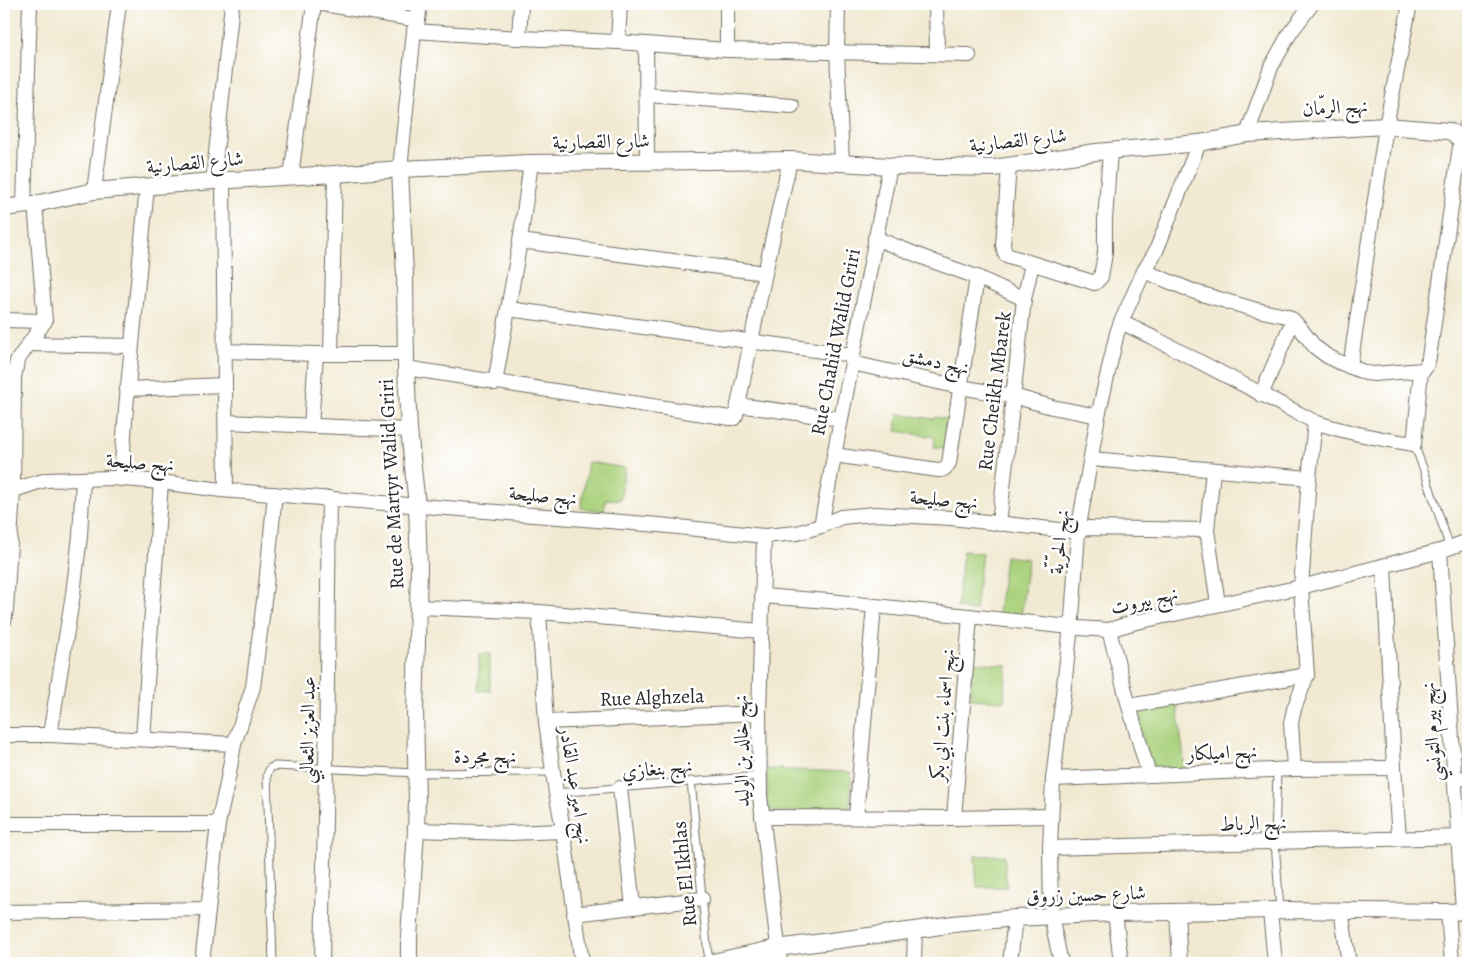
<svg xmlns="http://www.w3.org/2000/svg" width="1472" height="967" font-family="Alegreya,Amiri,serif">
<style>
.grass{fill:#aad27d;stroke:#6a7e54}
.lines{fill:none;stroke-linecap:round;stroke-linejoin:round}
.service-casing{stroke:#706e65;stroke-width:9}
.minor-casing{stroke:#706e65;stroke-width:16}
.tertiary-casing{stroke:#706e65;stroke-width:18}
.service{stroke:#fff;stroke-width:7}
.minor{stroke:#fff;stroke-width:14}
.tertiary{stroke:#fff;stroke-width:16}
.labels{text-anchor:middle;stroke-width:5;stroke-linejoin:round;paint-order:stroke}
.street-label{font-size:20px;fill:#2b2b2b;stroke:#fff}
</style>
<rect width="100%" height="100%" fill="#fff"/>
<filter id="ink" filterUnits="userSpaceOnUse"><feTurbulence type="fractalNoise" baseFrequency=".02" numOctaves="2"/><feDisplacementMap in="SourceGraphic" scale="10" xChannelSelector="R" yChannelSelector="G"/><feConvolveMatrix kernelMatrix="1 2 1 2 8 2 1 2 1" color-interpolation-filters="sRGB"/></filter>
<filter id="wash" filterUnits="userSpaceOnUse"><feTurbulence type="fractalNoise" baseFrequency=".0096" numOctaves="4" result="noise"/><feDisplacementMap in="SourceGraphic" scale="20" xChannelSelector="R" yChannelSelector="G"/><feGaussianBlur stdDeviation="1.12" result="paint"/><feColorMatrix in="noise" values="0 0 0 0 0 0 0 0 0 0 0 0 0 0 0 0 0 1.4 0 .05"/><feComposite in="paint" operator="in"/></filter>
<g filter="url(#wash)">
<rect width="100%" height="100%" fill="#f1e9d1"/>
<g class="grass">
<path d="M 898,414 L 934,419 L 935,417 L 953,420 L 949,449 L 934,447 L 935,437 L 896,431 Z"/>
<path d="M 588,462 L 625,468 L 620,500 L 606,499 L 604,511 L 581,508 Z"/>
<path d="M 963,551 L 982,553 L 975,611 L 957,608 Z"/>
<path d="M 1005,556 L 1028,559 L 1021,616 L 998,614 Z"/>
<rect x="479" y="654" width="11" height="37"/>
<path d="M 973,662 L 1007,665 L 1004,701 L 970,699 Z"/>
<path d="M 1177,704 L 1185,769 L 1153,771 L 1134,712 Z"/>
<path d="M 767,769 L 851,772 L 850,813 L 767,811 Z"/>
<path d="M 1004,855 L 1007,887 L 977,887 L 975,856 Z"/>
</g>
</g>
<g filter="url(#ink)">
<g class="lines">
<defs>
<g id="service">
<path d="M 1414,444 L 1425,473 L 1450,548"/>
<path d="M 1277,770 L 1275,842 L 1280,910"/>
<path d="M 691,781 C 697,842 702,902 709,963"/>
<path d="M 556,793 L 760,776"/>
<path d="M 273,963 L 267,775 L 270,768 L 275,766 L 416,773 L 553,772"/>
</g>
<g id="minor">
<path d="M 324,4 L 418,20"/>
<path d="M 727,4 L 727,50"/>
<path d="M 838,4 L 837,52 L 842,162"/>
<path d="M 936,4 L 937,53"/>
<path d="M 414,31 L 519,38 L 618,42 L 727,50 L 969,55"/>
<path d="M 519,38 L 521,4"/>
<path d="M 618,42 L 620,4"/>
<path d="M 646,45 L 647,161"/>
<path d="M 647,95 L 792,106"/>
<path d="M 1247,134 L 1271,67 L 1290,33 L 1312,4"/>
<path d="M 1009,166 L 1003,245 L 1005,254 L 1009,256 L 1095,283 L 1101,277 L 1105,253 L 1105,220 L 1110,151"/>
<path d="M 400,169 L 414,31 L 418,20 L 420,4"/>
<path d="M 291,176 L 314,4"/>
<path d="M 223,180 L 226,490"/>
<path d="M 213,181 L 232,4"/>
<path d="M 94,191 L 119,4"/>
<path d="M 24,206 L 30,4"/>
<path d="M 875,238 L 935,262 L 977,277 L 1024,299"/>
<path d="M 520,241 L 765,273"/>
<path d="M 1144,271 L 1195,292 L 1253,309 L 1286,316 L 1293,320 L 1300,328 L 1315,347 L 1327,356 L 1339,362 L 1366,373 L 1374,374 L 1423,370 L 1426,367 L 1429,357 L 1461,140 L 1468,123"/>
<path d="M 508,309 L 853,355"/>
<path d="M 4,320 L 45,321"/>
<path d="M 1121,322 L 1158,340 L 1315,422 C 1347,433 1380,439 1414,444 L 1421,371"/>
<path d="M 29,344 L 131,346"/>
<path d="M 225,351 L 316,354 L 407,354"/>
<path d="M 331,353 L 335,174"/>
<path d="M 852,363 L 960,387 L 1013,396 L 1052,407 L 1098,416"/>
<path d="M 1350,367 L 1386,126 L 1410,4"/>
<path d="M 406,368 L 730,418 L 734,418 L 736,415 L 765,273 L 790,160"/>
<path d="M 495,383 L 520,241 L 531,163"/>
<path d="M 127,389 L 225,385"/>
<path d="M 1261,395 L 1293,320"/>
<path d="M 738,405 L 841,419"/>
<path d="M 226,422 L 409,430"/>
<path d="M 311,426 L 316,354"/>
<path d="M 834,455 L 938,470 C 944,470 946,468 949,463 L 977,277"/>
<path d="M 1091,459 L 1309,478"/>
<path d="M 1213,470 L 1207,530 L 1218,604"/>
<path d="M 121,478 L 126,408 L 147,187"/>
<path d="M 4,492 C 19,490 32,483 47,480 L 111,478 L 161,482 L 221,490 L 659,525 L 764,536 L 797,533 L 821,526 L 841,517 L 875,514 L 951,518 L 1078,532 L 1086,528 L 1207,530"/>
<path d="M 999,524 L 1024,299 L 1032,264"/>
<path d="M 821,526 L 841,419 L 852,363 L 853,355 L 890,166"/>
<path d="M 764,536 L 759,713 L 760,796 L 780,963"/>
<path d="M 1440,551 L 1463,911"/>
<path d="M 1384,566 L 1394,768 L 1399,838"/>
<path d="M 762,596 L 829,601 L 1079,628 L 1109,630 L 1132,623 L 1301,587 L 1440,551 L 1468,541"/>
<path d="M 418,607 L 539,612 L 761,631"/>
<path d="M 539,612 L 546,722 L 556,793 L 562,823 L 582,963"/>
<path d="M 4,621 L 6,610 L 13,491 L 14,378 L 17,361 L 45,321 L 35,204"/>
<path d="M 1109,630 L 1129,706 L 1307,675"/>
<path d="M 1129,706 L 1149,775"/>
<path d="M 546,722 L 759,713"/>
<path d="M 4,735 L 50,735 L 234,744 L 227,784 L 218,824 L 202,963"/>
<path d="M 50,735 L 73,594 L 80,536 L 83,479"/>
<path d="M 143,739 L 161,482"/>
<path d="M 234,744 L 253,687 L 266,585 L 275,494"/>
<path d="M 1294,769 L 1291,723 L 1294,709 L 1307,675 L 1301,587 L 1309,478 L 1315,422"/>
<path d="M 1053,779 L 1294,769 L 1394,768"/>
<path d="M 1453,779 L 1468,778"/>
<path d="M 620,788 L 633,907"/>
<path d="M 762,817 L 954,818 L 1051,816"/>
<path d="M 856,817 L 874,606"/>
<path d="M 954,818 L 970,616"/>
<path d="M 4,824 L 218,824"/>
<path d="M 416,830 L 510,833 L 563,831"/>
<path d="M 1050,848 L 1458,837"/>
<path d="M 1341,910 L 1349,963"/>
<path d="M 1270,911 L 1275,963"/>
<path d="M 4,912 L 208,909"/>
<path d="M 1177,912 L 1180,963"/>
<path d="M 1448,912 L 1452,963"/>
<path d="M 1115,913 L 1121,963"/>
<path d="M 574,914 L 702,899"/>
<path d="M 322,963 L 326,769 L 329,498"/>
<path d="M 914,963 L 915,930"/>
<path d="M 1010,963 L 1015,918"/>
<path d="M 1061,963 L 1051,916 L 1050,848 L 1053,779 L 1072,618 L 1078,532 L 1098,416 L 1117,333 L 1121,322 L 1144,271 L 1156,251 L 1199,143"/>
</g>
<g id="tertiary">
<path d="M 400,169 L 405,276 L 406,368 L 409,430 L 417,505 L 419,569 L 415,712 L 417,801 L 416,830 L 409,938 L 409,963"/>
<path d="M 4,208 L 35,204 L 94,191 L 213,181 L 335,174 L 400,169 L 531,163 L 790,160 L 890,166 L 994,168 L 1096,152 L 1199,143 L 1247,134 L 1386,126 L 1449,131 L 1453,133 L 1468,147"/>
<path d="M 708,963 L 777,948 L 915,930 L 953,924 L 1015,918 L 1115,913 L 1280,910 L 1448,912 L 1468,911"/>
</g>
</defs>
<use href="#service" class="service-casing"/>
<use href="#minor" class="minor-casing"/>
<use href="#tertiary" class="tertiary-casing"/>
<use href="#service" class="service"/>
<use href="#minor" class="minor"/>
<use href="#tertiary" class="tertiary"/>
</g>
</g>
<g class="labels">
<g class="street-label">
<text transform="translate(1335 107) rotate(-3)" y="7">نهج الرمّان</text>
<text transform="translate(1018 140) rotate(-6)" y="7">شارع القصارنية</text>
<text transform="translate(601 141) rotate(-1)" y="7">شارع القصارنية</text>
<text transform="translate(195 162) rotate(-5)" y="7">شارع القصارنية</text>
<text transform="translate(835 342) rotate(-79)" y="7">Rue Chahid Walid Griri</text>
<text transform="translate(936 361) rotate(12)" y="7">نهج دمشق</text>
<text transform="translate(994 391) rotate(-83)" y="7">Rue Cheikh Mbarek</text>
<text transform="translate(140 462) rotate(4)" y="7">نهج صليحة</text>
<text transform="translate(391 484) rotate(-93)" y="7">Rue de Martyr Walid Griri</text>
<text transform="translate(543 495) rotate(5)" y="7">نهج صليحة</text>
<text transform="translate(944 499) rotate(5)" y="7">نهج صليحة</text>
<text transform="translate(1059 542) rotate(-84)" y="7">نهج الحرّيّة</text>
<text transform="translate(1144 600) rotate(-13)" y="7">نهج بيروت</text>
<text transform="translate(652 697) rotate(-2)" y="7">Rue Alghzela</text>
<text transform="translate(942 715) rotate(-85)" y="7">نهج اسماء بنت ابي بكر</text>
<text transform="translate(307 730) rotate(-89)" y="7">عبد العزيز الثعالبي</text>
<text transform="translate(1431 732) rotate(-94)" y="7">نهج بيرم التونسي</text>
<text transform="translate(741 751) rotate(-91)" y="7">نهج خالد بن الوليد</text>
<text transform="translate(1222 752) rotate(-2)" y="7">نهج اميلكار</text>
<text x="485" y="763">نهج مجردة</text>
<text transform="translate(657 768) rotate(-5)" y="7">نهج بنغازي</text>
<text transform="translate(576 785) rotate(81)" y="7">نهج امير عبد القادر</text>
<text transform="translate(1253 823) rotate(-1)" y="7">نهج الرباط</text>
<text transform="translate(684 874) rotate(-96)" y="7">Rue El Ikhlas</text>
<text transform="translate(1086 894) rotate(-2)" y="7">شارع حسين زروق</text>
</g>
</g>
<rect width="1472" height="967" fill="none" stroke="#fff" stroke-width="20"/>
</svg>
